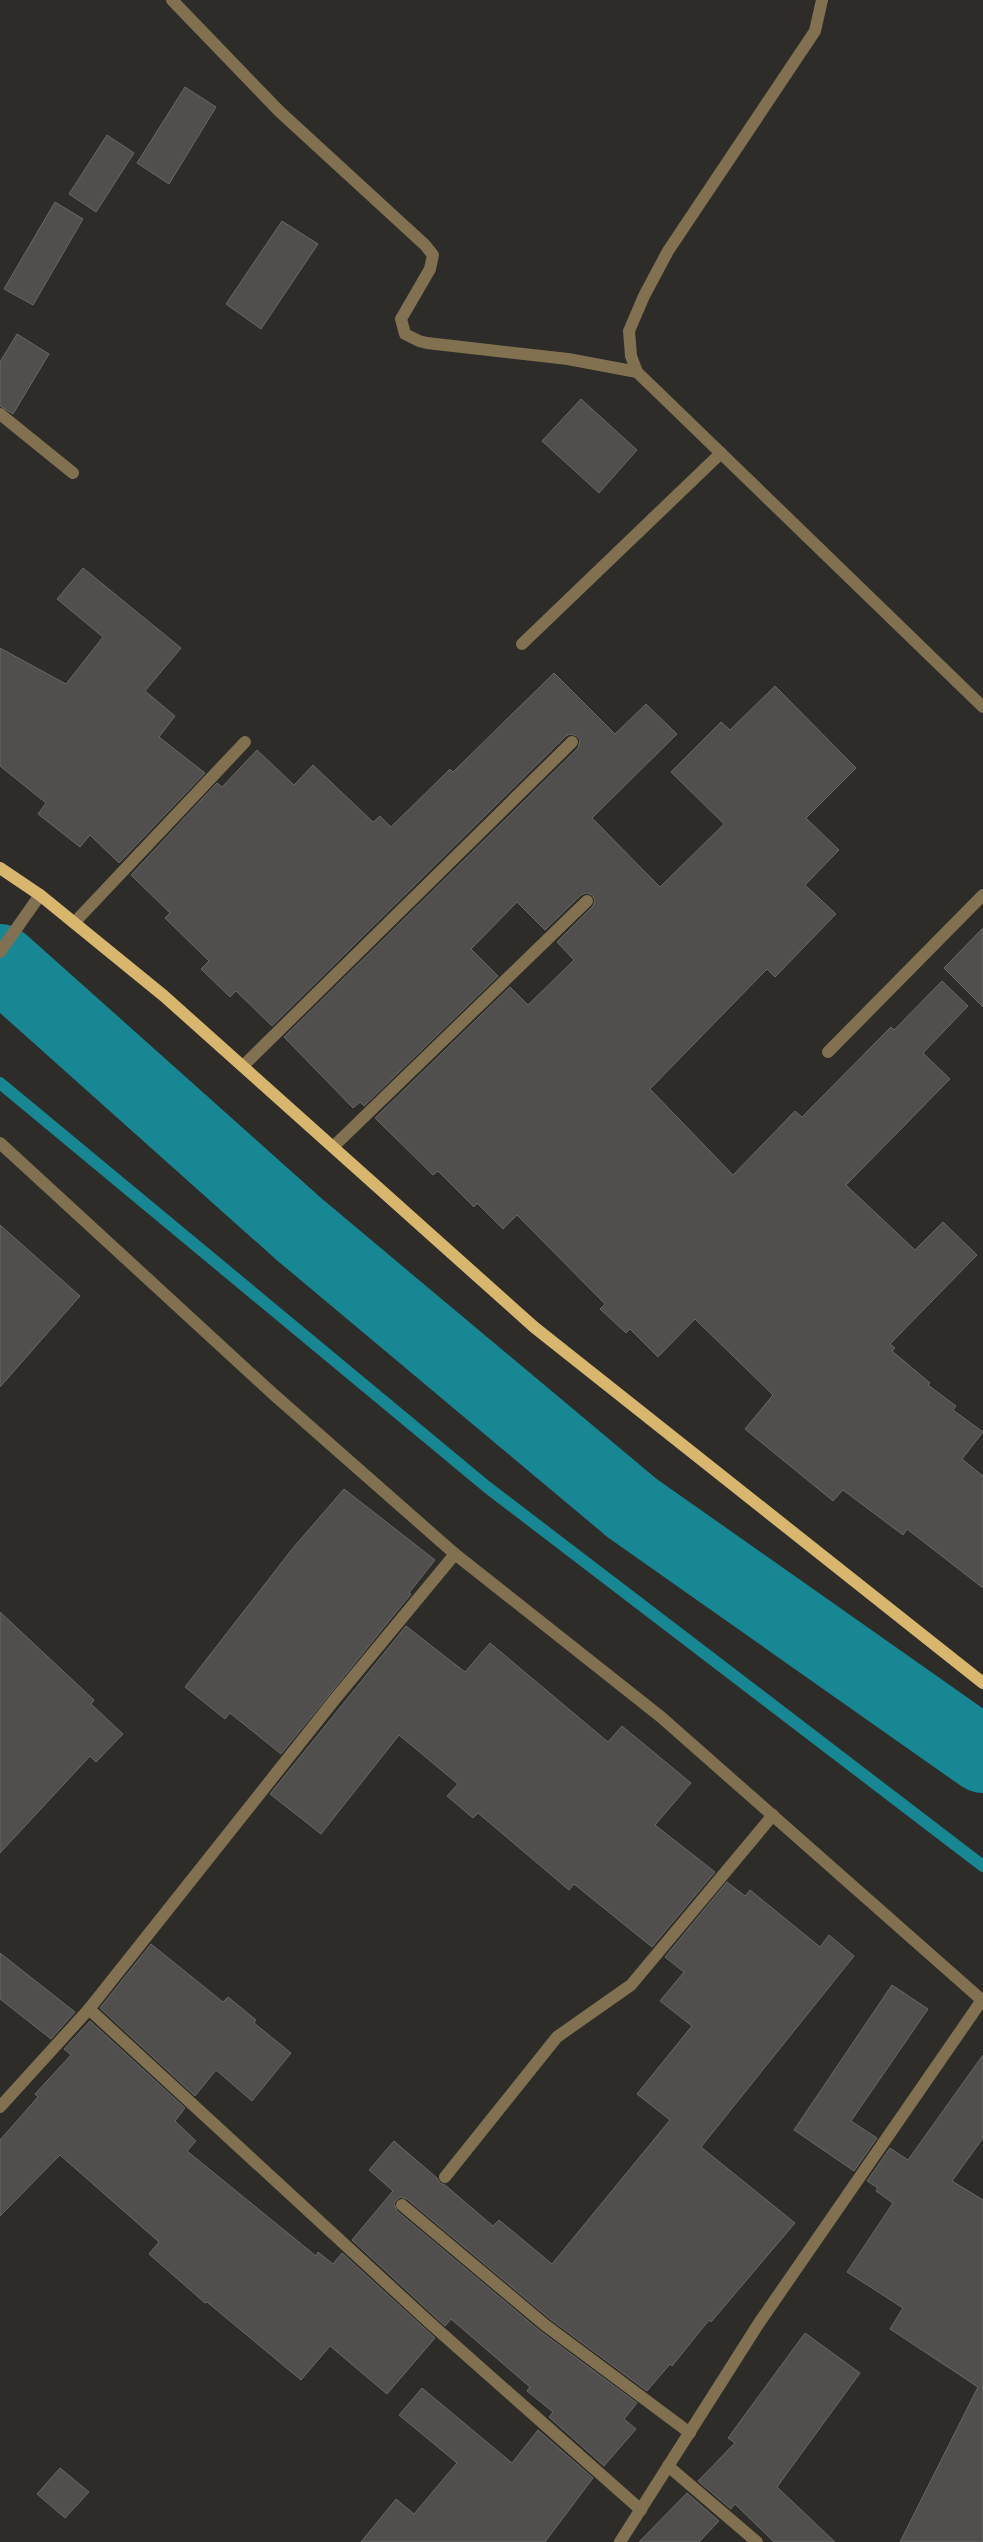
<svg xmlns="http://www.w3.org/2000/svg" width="983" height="2542" font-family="Bitter,serif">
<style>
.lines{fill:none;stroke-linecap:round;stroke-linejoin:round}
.stream{stroke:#178793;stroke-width:12}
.river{stroke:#178793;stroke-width:76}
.building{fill:#514f4d;stroke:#6a6866}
.minor{stroke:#827150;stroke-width:12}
.major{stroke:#d9b66e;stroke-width:12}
</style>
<rect width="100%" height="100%" fill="#2d2c29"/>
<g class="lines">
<path class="stream" d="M 0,1083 L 487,1487 L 983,1866"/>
<path class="river" d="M 0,962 L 300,1230 L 632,1508 L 983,1755"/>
</g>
<g class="building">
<path d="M 185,87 L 216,107 L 169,184 L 137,163 Z"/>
<path d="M 107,135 L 134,153 L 96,212 L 69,194 Z"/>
<path d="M 55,202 L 83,219 L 33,305 L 4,289 Z"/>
<path d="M 282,221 L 318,244 L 261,329 L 226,304 Z"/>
<path d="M 17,334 L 49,354 L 13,414 L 0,406 L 0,362 Z"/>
<path d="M 581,399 L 637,450 L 599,493 L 542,441 Z"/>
<path d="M 83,568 L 181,648 L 145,691 L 175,716 L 159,737 L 205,773 L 119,863 L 90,835 L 80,847 L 38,814 L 46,803 L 0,766 L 0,648 L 66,684 L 103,637 L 57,599 Z"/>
<path d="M 554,673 L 615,734 L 646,704 L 677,734 L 592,818 L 660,887 L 724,824 L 671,772 L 721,722 L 730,730 L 775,686 L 856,768 L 806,818 L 839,850 L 805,885 L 836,914 L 775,977 L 767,969 L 650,1089 L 733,1175 L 795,1111 L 802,1117 L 891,1027 L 894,1030 L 942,981 L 968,1006 L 923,1053 L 950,1079 L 846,1185 L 915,1250 L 943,1222 L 977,1255 L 890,1344 L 895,1348 L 892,1351 L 930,1383 L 928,1385 L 956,1406 L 953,1410 L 983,1432 L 962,1459 L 983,1476 L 983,1588 L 907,1529 L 903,1535 L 843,1490 L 833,1501 L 745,1429 L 773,1395 L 695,1319 L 658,1357 L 630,1329 L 626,1333 L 600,1309 L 605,1304 L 517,1215 L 503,1229 L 477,1203 L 474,1207 L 438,1171 L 433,1175 L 375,1118 L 510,987 L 528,1005 L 574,960 L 557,942 L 593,906 L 595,900 L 592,895 L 586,893 L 581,895 L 545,930 L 517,902 L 471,949 L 498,976 L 364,1106 L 360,1102 L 353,1108 L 284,1037 L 578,748 L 580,740 L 577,736 L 570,734 L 566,736 L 272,1026 L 236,991 L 230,997 L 201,969 L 209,961 L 165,918 L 170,913 L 131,875 L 217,783 L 222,787 L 257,750 L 294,785 L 313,765 L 373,822 L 380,816 L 391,827 L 450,769 L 453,772 Z"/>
<path d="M 983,928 L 983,1007 L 944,968 Z"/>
<path d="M 0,1225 L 80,1296 L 0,1387 Z"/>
<path d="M 344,1489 L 435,1560 L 409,1593 L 411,1594 L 281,1754 L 230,1713 L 225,1719 L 185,1687 L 293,1548 Z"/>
<path d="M 0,1612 L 94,1700 L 91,1704 L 123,1734 L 96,1762 L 90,1756 L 0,1853 Z"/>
<path d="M 406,1626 L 465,1672 L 490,1643 L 608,1742 L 622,1726 L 691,1783 L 655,1825 L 715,1872 L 652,1947 L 574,1884 L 569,1890 L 478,1813 L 473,1818 L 447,1796 L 458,1784 L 399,1735 L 321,1834 L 270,1794 Z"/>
<path d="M 727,1882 L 745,1896 L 750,1890 L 820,1947 L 829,1935 L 854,1956 L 701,2147 L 795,2223 L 711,2322 L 709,2320 L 672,2366 L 670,2364 L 647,2391 L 550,2319 L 407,2199 L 400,2197 L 394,2203 L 397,2211 L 540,2331 L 637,2403 L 624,2419 L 636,2429 L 604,2466 L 549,2417 L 553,2412 L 527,2391 L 530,2387 L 451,2319 L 445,2326 L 352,2240 L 393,2191 L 369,2170 L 394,2141 L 437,2178 L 440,2183 L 445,2185 L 493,2226 L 499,2220 L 552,2264 L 670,2120 L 637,2094 L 692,2026 L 660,2001 L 684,1972 L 665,1957 Z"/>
<path d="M 151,1944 L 223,2002 L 228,1997 L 256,2020 L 254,2023 L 291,2053 L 252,2101 L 216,2070 L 195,2096 L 100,2008 Z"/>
<path d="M 0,1953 L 75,2012 L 51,2039 L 0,1999 Z"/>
<path d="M 892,1985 L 928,2009 L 851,2121 L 877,2138 L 854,2171 L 794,2130 Z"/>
<path d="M 90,2021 L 185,2108 L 175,2121 L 196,2141 L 187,2151 L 316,2256 L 318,2252 L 333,2264 L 342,2253 L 435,2338 L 387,2394 L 330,2346 L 301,2380 L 207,2302 L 205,2303 L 149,2254 L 159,2242 L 60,2155 L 0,2216 L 0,2140 L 38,2097 L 35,2094 L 71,2055 L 64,2049 Z"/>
<path d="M 983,2055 L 983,2138 L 952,2181 L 983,2200 L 983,2542 L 900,2542 L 978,2387 L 890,2329 L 903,2308 L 847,2272 L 893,2203 L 876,2191 L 878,2188 L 867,2181 L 890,2148 L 908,2160 Z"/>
<path d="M 805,2333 L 860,2373 L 777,2487 L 835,2542 L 774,2542 L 735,2504 L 731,2509 L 698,2481 L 735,2443 L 728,2438 Z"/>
<path d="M 422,2388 L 512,2463 L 538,2430 L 593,2478 L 545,2542 L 361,2542 L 396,2499 L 414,2514 L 457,2463 L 399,2415 Z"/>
<path d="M 60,2468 L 89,2492 L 65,2518 L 37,2494 Z"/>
<path d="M 687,2493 L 719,2521 L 699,2542 L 639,2542 Z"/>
</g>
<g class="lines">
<g class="minor">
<path d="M 172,0 L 279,111 L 425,245 L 433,255 L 430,269 L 401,319 L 405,334 L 419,341 L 427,343 L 568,359 L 637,372"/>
<path d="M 822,0 L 815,31 L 668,251 L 644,296 L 629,331 L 631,356 L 637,372 L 983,707"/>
<path d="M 0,414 L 73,473"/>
<path d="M 522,644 L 721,453"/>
<path d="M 74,923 L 245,742"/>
<path d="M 0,952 L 40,895"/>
<path d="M 828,1052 L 983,895"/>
<path d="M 243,1066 L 572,742"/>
<path d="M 0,1143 L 272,1393 L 455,1554 L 661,1717 L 983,2001"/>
<path d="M 333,1147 L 587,901"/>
<path d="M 89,2009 L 430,2323 L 641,2510"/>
<path d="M 0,2107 L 89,2009 L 335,1699 L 455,1554"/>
<path d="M 445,2177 L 557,2037 L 631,1985 L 773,1815"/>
<path d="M 402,2205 L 545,2325 L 690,2433"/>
<path d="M 668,2466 L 757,2542"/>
<path d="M 620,2542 L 759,2323 L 982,2000"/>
</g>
<path class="major" d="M 0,868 L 40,895 L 164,996 L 534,1327 L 983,1683"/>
</g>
</svg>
